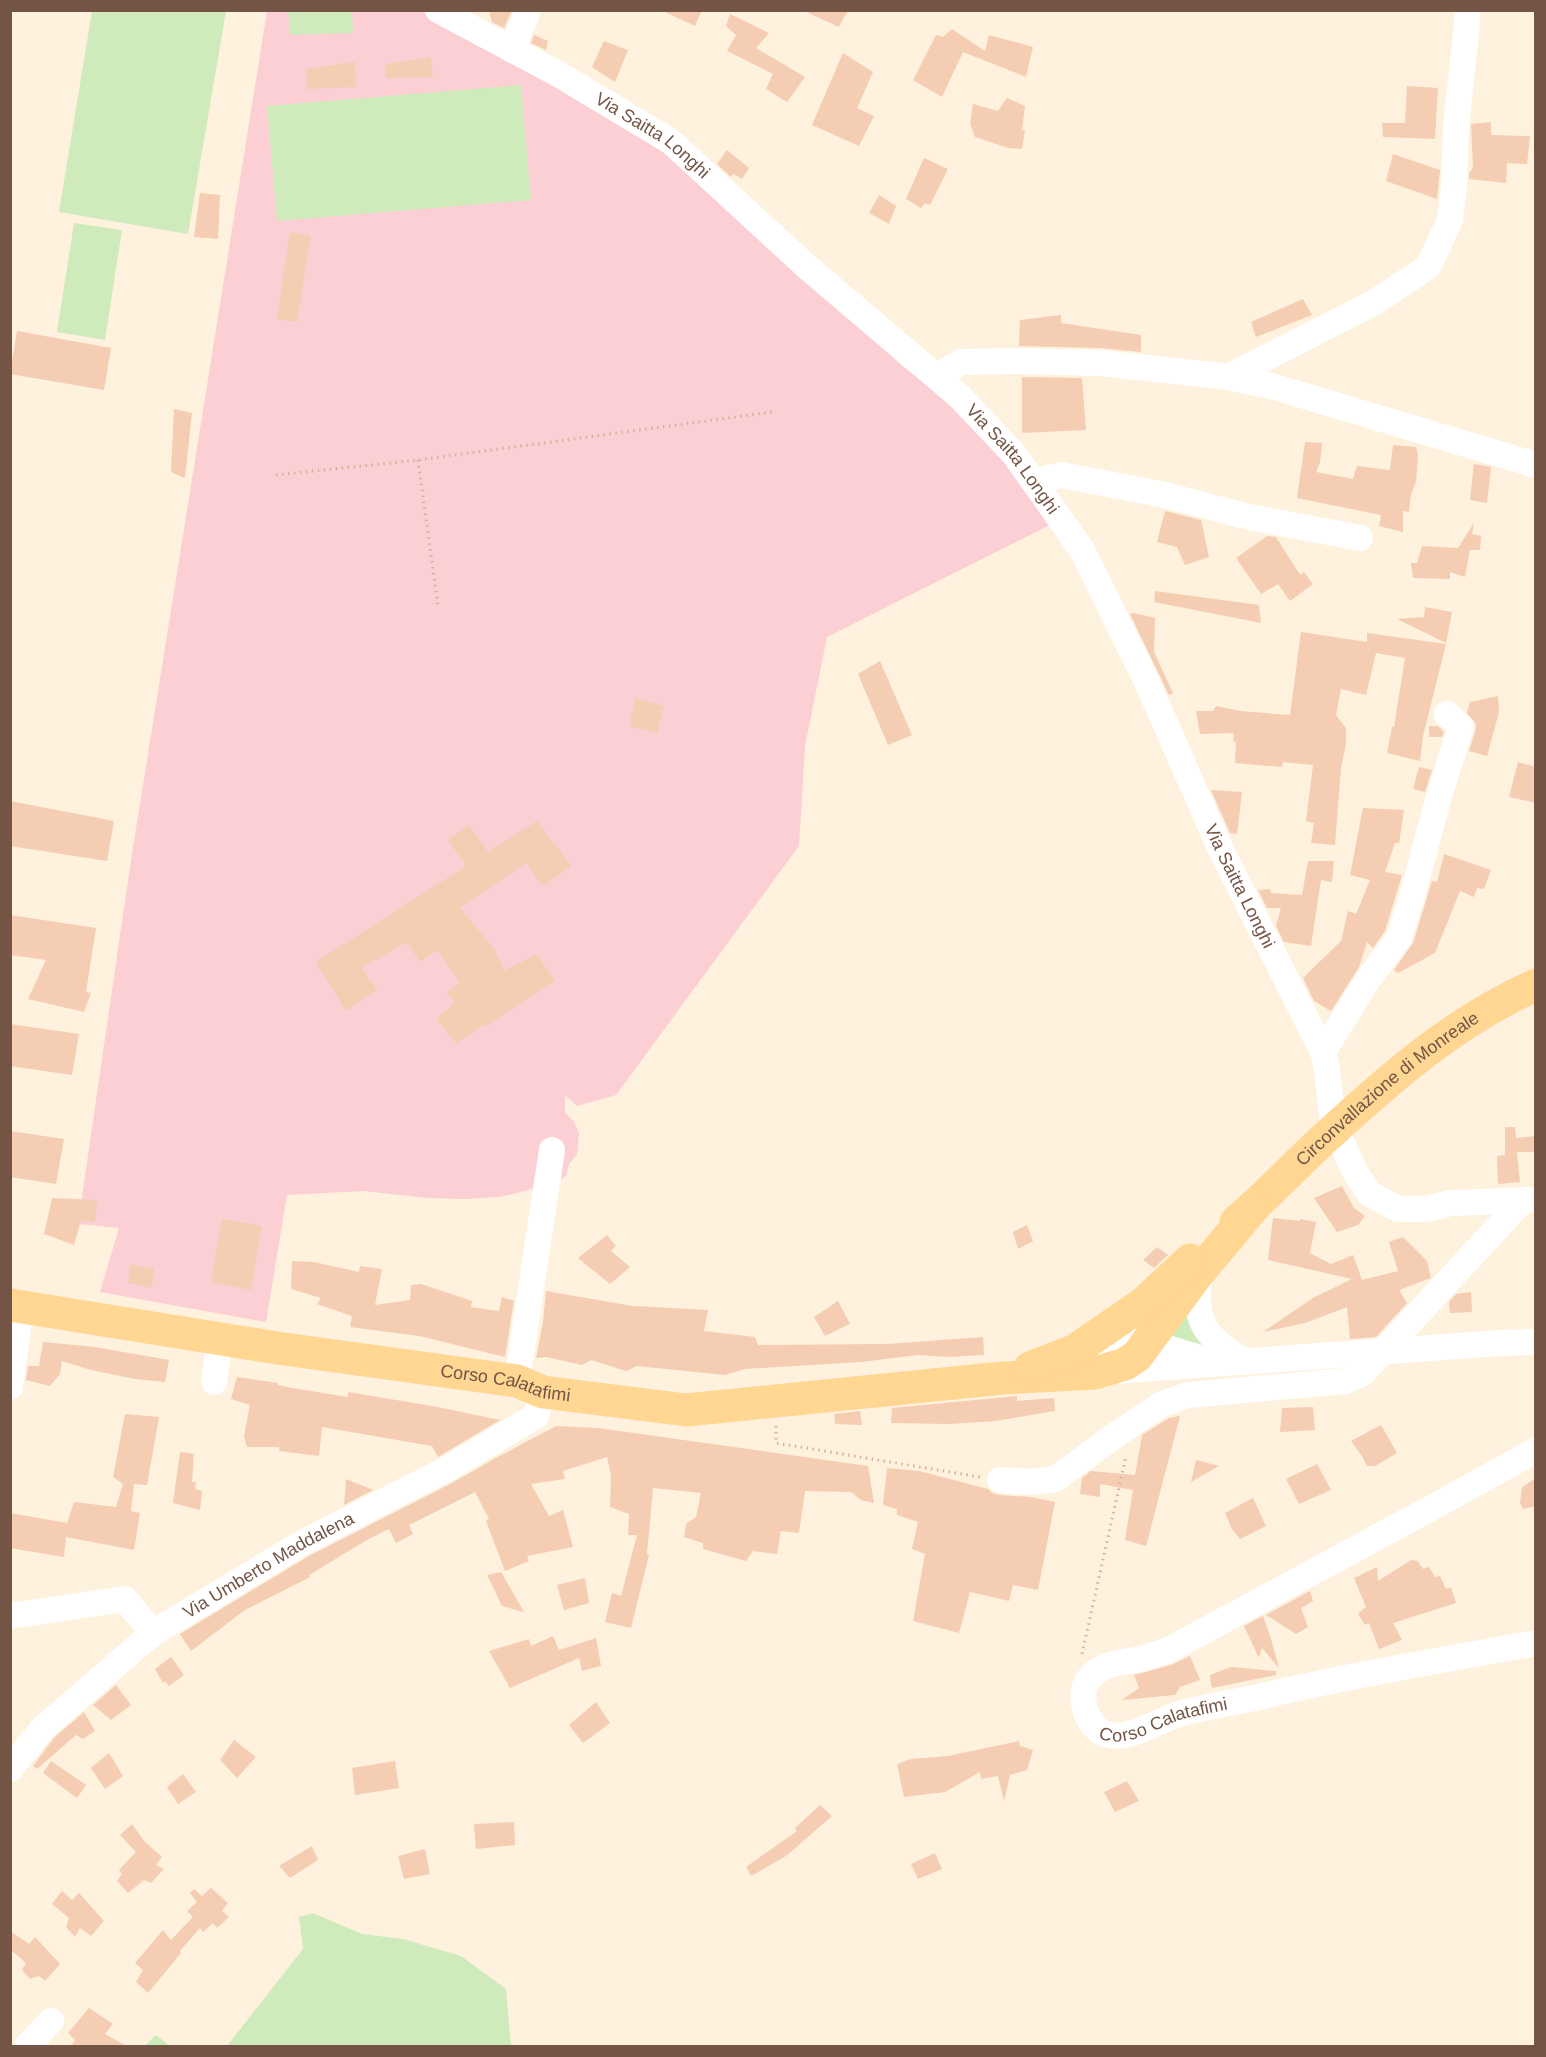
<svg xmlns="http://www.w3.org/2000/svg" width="1546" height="2057" font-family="Arial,sans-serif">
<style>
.medical{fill:#fccfd5}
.green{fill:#cfebbb}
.building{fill:#f4cdb3}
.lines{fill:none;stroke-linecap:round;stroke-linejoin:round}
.path{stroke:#d8b097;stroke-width:3;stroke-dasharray:1.5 4.5;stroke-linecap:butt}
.minor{stroke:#fff;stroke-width:26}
.major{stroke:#ffd692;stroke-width:33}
.labels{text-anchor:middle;stroke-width:4.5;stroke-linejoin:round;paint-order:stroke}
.street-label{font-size:18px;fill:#745545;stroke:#fff4e4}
</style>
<rect width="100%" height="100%" fill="#fef1dd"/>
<path class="medical" d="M 267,11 L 421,11 L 589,105 L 671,153 L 852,321 L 906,369 L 944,396 L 976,425 L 1054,523 L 827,637 L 805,746 L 799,846 L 616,1095 L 577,1106 L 565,1095 L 565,1112 L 574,1122 L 579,1133 L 577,1154 L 569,1164 L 566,1176 L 555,1183 L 517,1193 L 499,1197 L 466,1199 L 427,1198 L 364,1191 L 287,1195 L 266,1322 L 100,1292 L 119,1228 L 78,1224 L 131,860 Z"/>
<g class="green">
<path d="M 92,11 L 226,11 L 188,234 L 59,212 Z"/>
<path d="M 288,11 L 352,11 L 353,33 L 290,35 Z"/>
<path d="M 521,85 L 531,200 L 277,221 L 267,106 Z"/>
<path d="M 74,223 L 122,230 L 105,340 L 57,332 Z"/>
<path d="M 1189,1298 L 1206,1342 L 1203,1347 L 1166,1339 Z"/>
<path d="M 313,1913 L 362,1934 L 403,1939 L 461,1956 L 506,1989 L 511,2046 L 227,2046 L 303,1949 L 299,1917 Z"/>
<path d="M 156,2035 L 170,2046 L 144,2046 Z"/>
</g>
<g class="building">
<path d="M 489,10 L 512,10 L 504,28 L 492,22 Z"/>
<path d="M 661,10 L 702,10 L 695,26 Z"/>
<path d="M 802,10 L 848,10 L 839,27 Z"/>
<path d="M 730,14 L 769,33 L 756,48 L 805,77 L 787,102 L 766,89 L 773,74 L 727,51 L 736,35 L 726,26 Z"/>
<path d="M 952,29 L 985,51 L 989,35 L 1033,47 L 1026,77 L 963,52 L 942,97 L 913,80 L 936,35 L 943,37 Z"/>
<path d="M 534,35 L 548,41 L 546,50 L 531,43 Z"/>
<path d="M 604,41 L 628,50 L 615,82 L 592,67 Z"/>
<path d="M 843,53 L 873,72 L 857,108 L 874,116 L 859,146 L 812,125 Z"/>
<path d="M 431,57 L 433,77 L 385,78 L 386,64 Z"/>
<path d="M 355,62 L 356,87 L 307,89 L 306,69 Z"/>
<path d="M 1407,86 L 1438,88 L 1435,139 L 1383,137 L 1382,123 L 1405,123 Z"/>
<path d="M 1007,98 L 1025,106 L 1022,130 L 1025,130 L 1022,149 L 1008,148 L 975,137 L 970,124 L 973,104 L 998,111 Z"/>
<path d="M 1491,122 L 1491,135 L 1530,136 L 1527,164 L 1507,163 L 1506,183 L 1469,179 L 1469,173 L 1473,168 L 1471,124 Z"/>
<path d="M 727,150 L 749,168 L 742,179 L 733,174 L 731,177 L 717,164 Z"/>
<path d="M 1393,154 L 1440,170 L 1437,199 L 1386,181 Z"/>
<path d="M 924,158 L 948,169 L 930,205 L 925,203 L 921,208 L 906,199 Z"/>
<path d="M 200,193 L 220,195 L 218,239 L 194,237 Z"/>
<path d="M 879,195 L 896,206 L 889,224 L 869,213 Z"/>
<path d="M 290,232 L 311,236 L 297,322 L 277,319 Z"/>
<path d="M 1303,299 L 1312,315 L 1256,337 L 1251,322 Z"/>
<path d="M 1061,315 L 1061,323 L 1141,335 L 1141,352 L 1100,348 L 1019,346 L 1020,320 Z"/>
<path d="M 17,331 L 111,348 L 104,390 L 10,374 Z"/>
<path d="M 1022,377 L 1082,378 L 1086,430 L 1022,433 Z"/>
<path d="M 174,409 L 192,413 L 185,478 L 171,472 Z"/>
<path d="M 1305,442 L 1322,443 L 1320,463 L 1316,472 L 1353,479 L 1357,466 L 1390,470 L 1393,445 L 1416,447 L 1418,455 L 1416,482 L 1411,494 L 1409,512 L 1403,511 L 1403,532 L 1379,526 L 1381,515 L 1297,498 Z"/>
<path d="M 1474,464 L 1491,467 L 1487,503 L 1470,500 Z"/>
<path d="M 1165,511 L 1201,520 L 1209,557 L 1185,565 L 1177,547 L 1157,542 Z"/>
<path d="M 1474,523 L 1472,534 L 1481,536 L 1480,550 L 1470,550 L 1465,577 L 1450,572 L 1450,579 L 1413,578 L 1411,563 L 1417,563 L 1422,546 L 1458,548 Z"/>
<path d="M 1267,536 L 1276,537 L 1300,575 L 1304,572 L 1313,584 L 1290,601 L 1278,584 L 1261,594 L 1236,558 Z"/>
<path d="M 1155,591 L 1259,605 L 1261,623 L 1154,602 Z"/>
<path d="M 1425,607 L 1452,612 L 1446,643 L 1397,619 L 1424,617 Z"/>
<path d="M 1134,613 L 1155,618 L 1154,652 L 1173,693 L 1169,695 L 1130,614 Z"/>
<path d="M 1301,632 L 1367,642 L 1367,633 L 1446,644 L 1423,736 L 1420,761 L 1387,753 L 1392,727 L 1394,727 L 1405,658 L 1376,653 L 1366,695 L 1341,689 L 1336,715 L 1346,728 L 1346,744 L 1341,768 L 1335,845 L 1311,843 L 1314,823 L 1306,821 L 1313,765 L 1283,762 L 1282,767 L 1235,763 L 1236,742 L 1233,741 L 1234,733 L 1200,734 L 1196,711 L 1213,711 L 1216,706 L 1240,711 L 1290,715 Z"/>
<path d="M 880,661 L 912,735 L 888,745 L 858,674 Z"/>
<path d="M 1498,696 L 1499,712 L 1487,756 L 1469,751 L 1475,732 L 1476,724 L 1467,713 L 1470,702 Z"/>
<path d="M 636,698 L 664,706 L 657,733 L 629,726 Z"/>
<path d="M 1429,726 L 1438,726 L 1444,732 L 1442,737 L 1429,737 Z"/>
<path d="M 1518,762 L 1536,767 L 1536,803 L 1509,797 Z"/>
<path d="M 1419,767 L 1432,770 L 1425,792 L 1413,789 Z"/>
<path d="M 1211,790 L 1242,792 L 1237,834 L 1230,833 Z"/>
<path d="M 10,801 L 114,821 L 107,861 L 10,846 Z"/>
<path d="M 1363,808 L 1404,810 L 1399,843 L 1395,843 L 1385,872 L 1402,875 L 1385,931 L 1373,948 L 1367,942 L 1359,967 L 1331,1011 L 1314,1001 L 1303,978 L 1341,941 L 1348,911 L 1356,914 L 1370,880 L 1350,875 Z"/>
<path d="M 537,821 L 571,866 L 543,886 L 526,863 L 460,908 L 495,950 L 504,971 L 537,954 L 555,981 L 489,1024 L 480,1027 L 457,1044 L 436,1019 L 455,1003 L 447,993 L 460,982 L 437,950 L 420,962 L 407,942 L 362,968 L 377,990 L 346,1011 L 316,962 L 466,866 L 448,840 L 469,825 L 488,852 Z"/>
<path d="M 1444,854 L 1491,870 L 1484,889 L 1477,888 L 1474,897 L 1460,891 L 1435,953 L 1398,973 L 1394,970 L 1413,943 L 1432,881 L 1437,882 Z"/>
<path d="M 1308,861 L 1334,861 L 1332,882 L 1321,880 L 1311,946 L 1284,942 L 1276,926 L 1281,908 L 1267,908 L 1258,890 L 1270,889 L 1271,893 L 1302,895 Z"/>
<path d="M 10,915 L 96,928 L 86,992 L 91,993 L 84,1012 L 28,999 L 46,960 L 10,955 Z"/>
<path d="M 10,1024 L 79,1034 L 72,1075 L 10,1066 Z"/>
<path d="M 1505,1127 L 1515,1127 L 1516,1138 L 1536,1136 L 1536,1152 L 1517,1152 L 1520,1182 L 1498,1184 L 1497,1156 L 1505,1155 Z"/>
<path d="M 10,1131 L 64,1139 L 56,1184 L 10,1177 Z"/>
<path d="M 1342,1186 L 1354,1208 L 1365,1216 L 1358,1225 L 1337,1232 L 1314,1198 Z"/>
<path d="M 52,1198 L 97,1200 L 95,1222 L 81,1220 L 74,1245 L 44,1234 Z"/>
<path d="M 1273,1218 L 1300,1221 L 1300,1219 L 1316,1222 L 1310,1253 L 1331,1264 L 1353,1255 L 1362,1280 L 1398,1271 L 1389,1242 L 1403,1237 L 1427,1261 L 1431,1278 L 1399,1290 L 1407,1303 L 1376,1337 L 1350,1339 L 1347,1307 L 1305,1323 L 1263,1332 L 1313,1298 L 1352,1279 L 1268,1260 Z"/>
<path d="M 222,1219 L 262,1226 L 251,1290 L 211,1282 Z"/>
<path d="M 1027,1225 L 1033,1241 L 1018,1249 L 1013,1232 Z"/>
<path d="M 607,1235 L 616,1246 L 611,1251 L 630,1267 L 610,1284 L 578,1258 Z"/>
<path d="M 1157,1247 L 1168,1255 L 1154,1268 L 1143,1260 Z"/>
<path d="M 292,1261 L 314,1262 L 359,1272 L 360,1266 L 382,1269 L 375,1305 L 410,1300 L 411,1285 L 421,1284 L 472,1301 L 471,1307 L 499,1311 L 502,1297 L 514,1301 L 505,1357 L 419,1336 L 350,1327 L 352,1316 L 317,1304 L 321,1298 L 291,1289 Z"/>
<path d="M 130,1264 L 154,1269 L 152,1288 L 128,1283 Z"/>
<path d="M 546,1291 L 638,1307 L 636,1306 L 708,1310 L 704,1331 L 755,1337 L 758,1345 L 887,1344 L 983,1337 L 984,1355 L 948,1357 L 918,1355 L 861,1362 L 745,1369 L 725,1375 L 637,1366 L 626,1371 L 591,1360 L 582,1365 L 546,1357 L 536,1358 L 543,1322 Z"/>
<path d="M 1471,1292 L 1472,1312 L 1450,1313 L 1449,1302 L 1456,1294 Z"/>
<path d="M 838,1301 L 850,1324 L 825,1336 L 814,1317 Z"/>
<path d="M 43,1342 L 95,1347 L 169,1360 L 165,1382 L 135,1379 L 91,1370 L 62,1361 L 60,1374 L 50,1386 L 26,1380 L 28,1366 L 39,1366 Z"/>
<path d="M 237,1377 L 278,1383 L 278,1385 L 292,1388 L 348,1397 L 348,1392 L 438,1407 L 500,1420 L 438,1457 L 432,1446 L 322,1427 L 319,1456 L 279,1451 L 279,1447 L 247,1447 L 244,1436 L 250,1405 L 231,1399 Z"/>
<path d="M 1017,1396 L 1017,1401 L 1054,1398 L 1055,1411 L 996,1421 L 951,1424 L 891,1423 L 892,1408 Z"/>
<path d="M 1313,1407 L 1315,1430 L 1280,1432 L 1282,1408 Z"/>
<path d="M 860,1411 L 862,1425 L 835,1424 L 834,1414 Z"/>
<path d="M 125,1414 L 159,1417 L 147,1485 L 134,1484 L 131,1511 L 140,1513 L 134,1550 L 66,1537 L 64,1557 L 10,1548 L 10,1513 L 67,1523 L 74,1502 L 116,1507 L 123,1484 L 113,1477 Z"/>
<path d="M 1180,1416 L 1146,1546 L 1125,1540 L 1133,1490 L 1100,1484 L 1100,1497 L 1080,1494 L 1082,1478 L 1091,1471 L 1135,1475 L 1142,1435 L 1169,1418 Z"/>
<path d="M 1381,1425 L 1397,1453 L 1375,1466 L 1367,1466 L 1362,1456 L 1351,1441 Z"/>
<path d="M 556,1426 L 598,1428 L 868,1466 L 874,1503 L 861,1500 L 851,1492 L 805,1491 L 799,1533 L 781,1531 L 777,1554 L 753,1551 L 746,1561 L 703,1549 L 703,1543 L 684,1537 L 686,1524 L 696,1517 L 701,1493 L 653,1488 L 647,1554 L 649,1555 L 631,1628 L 605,1622 L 612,1593 L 621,1596 L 637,1535 L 628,1535 L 629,1514 L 610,1507 L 611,1475 L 607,1457 L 563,1471 L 565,1479 L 531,1484 L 549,1516 L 563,1510 L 573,1547 L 527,1556 L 529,1561 L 505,1571 L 486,1521 L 489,1519 L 475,1492 L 409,1525 L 413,1534 L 396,1543 L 389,1529 L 367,1540 L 309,1575 L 310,1577 L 245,1610 L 191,1651 L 180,1634 L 309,1556 L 452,1483 L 494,1459 Z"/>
<path d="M 180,1452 L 194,1454 L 192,1482 L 196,1482 L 195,1489 L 202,1491 L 200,1510 L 173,1503 Z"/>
<path d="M 1196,1460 L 1219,1466 L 1191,1482 Z"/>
<path d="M 1317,1464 L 1331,1490 L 1299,1504 L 1286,1479 Z"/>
<path d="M 887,1468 L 919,1471 L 988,1489 L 992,1493 L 999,1495 L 1030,1497 L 1055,1502 L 1038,1590 L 1013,1585 L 1009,1601 L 970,1592 L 959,1633 L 913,1621 L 925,1554 L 912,1549 L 918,1522 L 897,1515 L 897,1509 L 883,1505 Z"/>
<path d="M 1536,1478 L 1536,1506 L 1523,1509 L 1520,1503 L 1522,1487 Z"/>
<path d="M 346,1479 L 373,1490 L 344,1505 Z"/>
<path d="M 1253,1498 L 1266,1526 L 1240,1539 L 1232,1529 L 1225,1513 Z"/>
<path d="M 1411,1560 L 1418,1561 L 1423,1569 L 1429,1567 L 1435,1577 L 1440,1576 L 1446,1589 L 1451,1587 L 1456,1603 L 1393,1623 L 1402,1640 L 1379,1649 L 1369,1623 L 1365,1625 L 1358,1614 L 1366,1607 L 1354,1578 L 1377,1567 L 1378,1581 Z"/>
<path d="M 501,1572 L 524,1612 L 502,1606 L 487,1575 Z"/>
<path d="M 585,1578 L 589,1603 L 564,1610 L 557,1585 Z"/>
<path d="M 1310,1591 L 1313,1601 L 1301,1608 L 1308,1627 L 1296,1634 L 1266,1615 Z"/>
<path d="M 1263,1616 L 1271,1639 L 1279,1668 L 1262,1648 L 1259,1658 L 1244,1626 Z"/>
<path d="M 553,1636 L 559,1650 L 596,1638 L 601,1666 L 582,1671 L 579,1658 L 510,1688 L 489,1651 L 529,1639 L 531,1646 Z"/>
<path d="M 1190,1656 L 1200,1680 L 1180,1687 L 1175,1695 L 1122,1700 L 1139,1688 L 1134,1675 L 1171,1665 Z"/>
<path d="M 171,1657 L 184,1675 L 169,1686 L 165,1681 L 163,1683 L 155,1669 Z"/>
<path d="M 1231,1667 L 1276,1671 L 1276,1675 L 1212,1688 L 1210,1675 Z"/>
<path d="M 116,1685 L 131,1705 L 111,1720 L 93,1705 Z"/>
<path d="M 596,1702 L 610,1723 L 583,1743 L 569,1725 Z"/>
<path d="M 84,1712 L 95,1731 L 83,1739 L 76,1735 L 37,1769 L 33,1766 L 54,1738 Z"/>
<path d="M 234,1740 L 256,1757 L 237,1778 L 220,1760 Z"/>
<path d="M 1019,1741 L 1020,1746 L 1033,1750 L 1027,1770 L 1010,1775 L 1004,1801 L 998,1776 L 981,1779 L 980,1772 L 945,1792 L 904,1797 L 897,1764 L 911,1759 L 948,1756 Z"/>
<path d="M 109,1753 L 123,1776 L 105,1789 L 91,1768 Z"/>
<path d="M 51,1761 L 86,1785 L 77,1798 L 43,1773 Z"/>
<path d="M 395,1761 L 399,1788 L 355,1795 L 352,1768 Z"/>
<path d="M 183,1774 L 196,1792 L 178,1804 L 167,1787 Z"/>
<path d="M 1127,1781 L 1139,1801 L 1115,1812 L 1104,1792 Z"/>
<path d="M 820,1805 L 832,1816 L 786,1856 L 751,1876 L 746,1867 L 797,1831 L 795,1828 Z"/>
<path d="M 514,1822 L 515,1845 L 476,1849 L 474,1824 Z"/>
<path d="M 132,1824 L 144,1841 L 162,1857 L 156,1865 L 164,1869 L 151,1883 L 144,1880 L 128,1893 L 117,1881 L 122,1874 L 119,1870 L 136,1852 L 120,1835 Z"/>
<path d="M 312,1846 L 318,1860 L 290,1878 L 279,1866 Z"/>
<path d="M 425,1849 L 430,1874 L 404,1879 L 398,1856 Z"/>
<path d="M 935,1853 L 942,1869 L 918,1879 L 911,1864 Z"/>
<path d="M 211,1888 L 228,1903 L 222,1911 L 229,1917 L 217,1928 L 213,1923 L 203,1932 L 200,1928 L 180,1951 L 181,1953 L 148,1993 L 136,1982 L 143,1970 L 135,1963 L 163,1930 L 171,1940 L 193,1917 L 187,1911 L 197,1902 L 190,1893 L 194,1889 L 202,1896 Z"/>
<path d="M 62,1891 L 72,1900 L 79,1893 L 104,1921 L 91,1936 L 80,1928 L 75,1937 L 66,1927 L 69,1918 L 52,1904 Z"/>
<path d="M 10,1931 L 29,1944 L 35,1937 L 60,1964 L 45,1981 L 39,1976 L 30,1979 L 22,1970 L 26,1963 L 10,1949 Z"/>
<path d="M 89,2008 L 113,2024 L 105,2034 L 127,2046 L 71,2046 L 75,2040 L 68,2033 Z"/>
</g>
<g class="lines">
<g class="path">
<path d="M 418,460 L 438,606"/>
<path d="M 276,475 L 418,460 L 772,412"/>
<path d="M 776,1426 L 776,1443 L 980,1477"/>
<path d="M 1082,1654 L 1126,1456"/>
</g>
<g class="minor">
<path id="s1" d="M 438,10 L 560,75 L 670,141 L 806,266 L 959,396 L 1014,454 L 1082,550 L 1146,680 L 1222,852 L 1323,1052 L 1327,1070 L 1332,1115"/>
<path d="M 512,50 L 528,10"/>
<path d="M 936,376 L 961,362 L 1014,361 L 1100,363 L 1221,376 L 1271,386 L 1536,465"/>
<path d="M 1228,377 L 1375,302 L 1428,267 L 1450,220 L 1454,185 L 1456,127 L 1467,24 L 1467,10"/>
<path d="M 1033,481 L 1062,475 L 1165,495 L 1249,517 L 1360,538"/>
<path d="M 1323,1052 L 1369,978 L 1399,938 L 1413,893 L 1439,796 L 1461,727 L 1447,714"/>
<path d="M 1341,1141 L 1355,1172 L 1370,1194 L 1398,1209 L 1426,1209 L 1451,1203 L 1532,1200"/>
<path d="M 1201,1271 C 1190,1319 1206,1340 1247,1362"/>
<path d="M 1081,1350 L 1124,1342 L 1147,1342 L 1200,1358"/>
<path d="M 1114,1371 L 1499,1343 L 1536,1342"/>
<path d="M 517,1381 L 552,1150"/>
<path d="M 214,1382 L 220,1338"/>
<path d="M 10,1387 L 21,1307"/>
<path id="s2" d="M 1536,1450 L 1446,1500 L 1167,1651 C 1158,1653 1150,1657 1141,1659 C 1121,1663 1101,1662 1088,1680 C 1076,1697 1088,1731 1109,1735 C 1132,1740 1160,1719 1182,1713 C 1206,1707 1230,1703 1254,1698 C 1347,1676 1441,1660 1536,1643"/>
<path d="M 1000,1480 L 1031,1482 L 1055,1479 L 1127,1427 L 1162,1404 L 1188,1395 L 1346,1381 L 1363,1373 L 1523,1200"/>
<path d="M 10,1616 L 125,1599 L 153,1633"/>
<path id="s3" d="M 10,1769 L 43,1728 L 153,1633 L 302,1543 L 445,1470 L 536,1416 L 543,1392"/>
<path d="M 27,2046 L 51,2021"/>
</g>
<g class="major">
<path id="s4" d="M 1236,1222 C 1268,1195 1295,1165 1326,1137 C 1389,1079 1456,1020 1536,985"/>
<path id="s5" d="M 10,1305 L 277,1348 L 517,1381 L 543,1392 L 686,1410 L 1003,1378 L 1095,1373 L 1125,1364 L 1137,1356 L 1196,1276 L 1253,1208"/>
<path d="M 1030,1368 L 1074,1351 L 1144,1303 L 1190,1260"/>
</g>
</g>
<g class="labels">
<g class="street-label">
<text dy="6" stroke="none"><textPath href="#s1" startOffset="249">Via Saitta Longhi</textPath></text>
<text dy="6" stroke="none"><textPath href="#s1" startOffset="735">Via Saitta Longhi</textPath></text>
<text dy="6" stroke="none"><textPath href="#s1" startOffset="1221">Via Saitta Longhi</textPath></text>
<text dy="6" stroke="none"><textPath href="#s4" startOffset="202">Circonvallazione di Monreale</textPath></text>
<text dy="6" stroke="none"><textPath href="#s5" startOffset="502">Corso Calatafimi</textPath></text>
<text dy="6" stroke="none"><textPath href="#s3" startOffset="332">Via Umberto Maddalena</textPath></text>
<text dy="6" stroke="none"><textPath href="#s2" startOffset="630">Corso Calatafimi</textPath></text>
</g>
</g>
<rect width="1546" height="2057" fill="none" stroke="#745545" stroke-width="24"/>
</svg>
